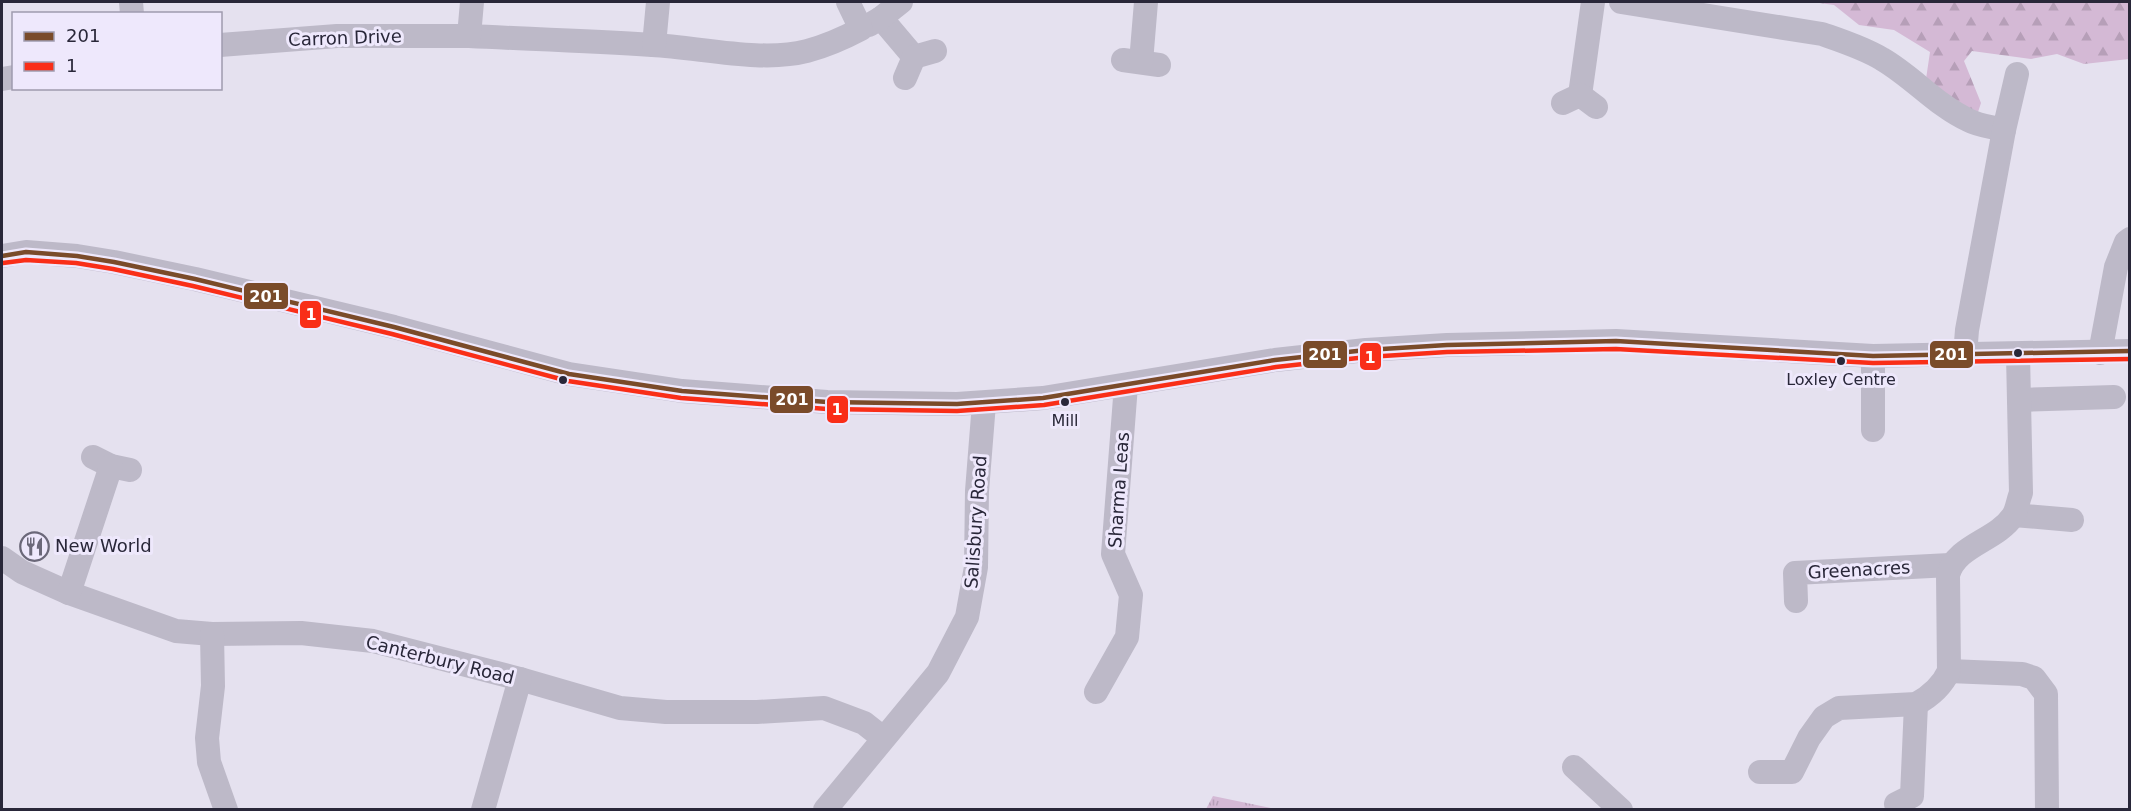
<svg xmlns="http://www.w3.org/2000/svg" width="2131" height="811" font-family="'DejaVu Sans',sans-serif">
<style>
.forest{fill:url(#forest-firs)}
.park{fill:url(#park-tufts)}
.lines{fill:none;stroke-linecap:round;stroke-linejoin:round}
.minor{stroke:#bdb9c8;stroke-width:24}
.bus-1-casing{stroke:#eee8fc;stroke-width:9}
.bus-2-casing{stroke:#eee8fc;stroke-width:9}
.bus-1{stroke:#7a4b2a;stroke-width:4.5}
.bus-2{stroke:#f92e18;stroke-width:4.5}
.bus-dot{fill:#292739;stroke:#eee8fc;stroke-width:2}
.labels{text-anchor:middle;stroke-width:6;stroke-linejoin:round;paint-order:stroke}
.bus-label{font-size:16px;fill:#292739;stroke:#eee8fc}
.street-label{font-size:18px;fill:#292739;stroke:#eee8fc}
.poi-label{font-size:18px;fill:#292739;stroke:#eee8fc;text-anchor:start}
.line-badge{stroke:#eee8fc;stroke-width:2}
.badge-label{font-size:16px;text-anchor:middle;font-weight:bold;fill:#fff}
</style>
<defs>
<pattern id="forest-firs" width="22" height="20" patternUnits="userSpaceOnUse" patternTransform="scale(1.5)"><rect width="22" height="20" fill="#d4b9d5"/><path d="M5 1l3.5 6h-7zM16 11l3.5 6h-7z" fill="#b69fb8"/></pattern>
<pattern id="park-tufts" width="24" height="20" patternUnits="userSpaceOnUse" patternTransform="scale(1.5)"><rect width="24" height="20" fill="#d4b9d5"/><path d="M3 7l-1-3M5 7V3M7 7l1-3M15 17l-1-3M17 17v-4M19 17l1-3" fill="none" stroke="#b69fb8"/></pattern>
</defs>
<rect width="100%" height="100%" fill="#e5e1ef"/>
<path class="forest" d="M 1812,2 L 2129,2 L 2129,59 L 2084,64 L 2057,54 L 2031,59 L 1972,51 L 1964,61 L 1981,103 L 1978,112 L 1962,112 L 1926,79 L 1930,52 L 1894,30 L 1859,25 L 1834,5 Z"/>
<path class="park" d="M 1213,796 L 1276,809 L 1206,809 Z"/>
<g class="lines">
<g class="minor">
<path d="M 131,2 L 132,14"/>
<path d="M 1621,2 L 1822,34 C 1842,41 1864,48 1882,59 C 1913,77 1936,105 1968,120 C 1979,126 1993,127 2004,130"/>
<path d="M 881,18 L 914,57"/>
<path d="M 869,25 L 881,18 L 901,2"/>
<path d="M 469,36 C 530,39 591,41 652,45 C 699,47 761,63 807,51 C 826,46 844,38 861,29 L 848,2"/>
<path d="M 220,45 L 337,36 L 469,36 L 472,2"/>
<path d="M 654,45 L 658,2"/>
<path d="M 1123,60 L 1159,65"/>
<path d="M 1141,62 L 1146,2"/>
<path d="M 905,78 L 914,57 L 935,51"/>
<path d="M 2,79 L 14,77"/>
<path d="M 1580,95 L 1593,2"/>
<path d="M 1563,103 L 1580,95 L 1596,107"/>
<path d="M 2,256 L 26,252 L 77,256 L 114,262 L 195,279 L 394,327 L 569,374 L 682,391 L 827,402 L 957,404 L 1043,398 L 1275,360 L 1366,350 L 1447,345 L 1616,341 L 1873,356 L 2130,351"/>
<path d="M 2100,353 L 2116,267 L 2126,242 L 2130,239"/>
<path d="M 1965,355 L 1967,330 L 2004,130 L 2017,74"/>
<path d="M 2019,400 L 2114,397"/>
<path d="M 1873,430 L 1873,356"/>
<path d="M 93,457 L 111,466 L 130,470"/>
<path d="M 2014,515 L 2072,520"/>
<path d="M 2,558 L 22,572 L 69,593 L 176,631 L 212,634 L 301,633 L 373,641 L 520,679 L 620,708 L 666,712 L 757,712 L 824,708 L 864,723 L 883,738"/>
<path d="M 69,593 L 111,466"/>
<path d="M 1796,601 L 1795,573 L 1950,565"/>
<path d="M 212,634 L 213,686 L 207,738 L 209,762 L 226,810"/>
<path d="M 1949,671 L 2022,674 L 2034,678 L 2046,694 L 2047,810"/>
<path d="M 1096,692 L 1127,637 L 1131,595 L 1113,554 L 1126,385"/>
<path d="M 1574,767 L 1621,810"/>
<path d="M 1760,772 L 1792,772 L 1809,738 L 1824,717 L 1839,708 L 1916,704 C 1931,696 1942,686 1949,671 L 1948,575 C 1956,545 1996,541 2013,516 C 2017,510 2018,500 2021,493 L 2018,355"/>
<path d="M 1896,804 L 1912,796 L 1916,704"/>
<path d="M 483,810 L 520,679"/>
<path d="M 825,810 L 938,673 L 967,617 L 976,567 L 977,491 L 984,403"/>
</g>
<defs>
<path id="bus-1" d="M 2,256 L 26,252 L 77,256 L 114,262 L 195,279 L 394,327 L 569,374 L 682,391 L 827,402 L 957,404 L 1043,398 L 1275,360 L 1366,350 L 1447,345 L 1616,341 L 1873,356 L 2130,351"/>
<path id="bus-2" d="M 3,263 L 26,260 L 76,263 L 113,269 L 193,286 L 392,334 L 568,381 L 681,398 L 827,409 L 957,411 L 1044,405 L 1276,367 L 1367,357 L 1447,352 L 1616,349 L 1873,363 L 2130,359"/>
</defs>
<use href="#bus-1" class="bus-1-casing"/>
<use href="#bus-2" class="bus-2-casing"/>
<use href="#bus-1" class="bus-1"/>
<use href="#bus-2" class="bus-2"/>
</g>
<defs>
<symbol id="restaurant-ring" viewBox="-11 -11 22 22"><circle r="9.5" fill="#eee8fc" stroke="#6b6879" stroke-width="1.5"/><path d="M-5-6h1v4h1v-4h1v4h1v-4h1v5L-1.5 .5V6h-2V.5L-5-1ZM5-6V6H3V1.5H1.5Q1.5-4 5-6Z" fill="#6b6879"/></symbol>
</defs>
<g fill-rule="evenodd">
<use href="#restaurant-ring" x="18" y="530" width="33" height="33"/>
</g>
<g class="bus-dot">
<circle cx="2018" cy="353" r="5"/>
<circle cx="1841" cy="361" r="5"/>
<circle cx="563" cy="380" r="5"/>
<circle cx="1065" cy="402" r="5"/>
</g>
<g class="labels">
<g class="bus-label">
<text x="1841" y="385">Loxley Centre</text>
<text x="1065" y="426">Mill</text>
</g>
<g class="street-label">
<text transform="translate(345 38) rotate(-2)" y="6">Carron Drive</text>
<text transform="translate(1119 490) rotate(-86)" y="6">Sharma Leas</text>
<text transform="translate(976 522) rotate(-86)" y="6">Salisbury Road</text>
<text transform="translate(1859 570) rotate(-3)" y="6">Greenacres</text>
<text transform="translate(440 660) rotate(14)" y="6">Canterbury Road</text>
</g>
<g class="poi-label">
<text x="55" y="552">New World</text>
</g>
</g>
<g class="line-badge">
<rect x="243" y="282" width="46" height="28" rx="6" fill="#7a4b2a"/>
<rect x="299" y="300" width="23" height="29" rx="6" fill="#f92e18"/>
<rect x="1929" y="340" width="45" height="29" rx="6" fill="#7a4b2a"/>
<rect x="1302" y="340" width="46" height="29" rx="6" fill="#7a4b2a"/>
<rect x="1359" y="342" width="23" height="29" rx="6" fill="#f92e18"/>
<rect x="769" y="385" width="45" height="29" rx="6" fill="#7a4b2a"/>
<rect x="826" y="395" width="23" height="29" rx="6" fill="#f92e18"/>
</g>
<g class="badge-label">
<text x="266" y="302">201</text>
<text x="311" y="320">1</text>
<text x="1951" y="360">201</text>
<text x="1325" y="360">201</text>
<text x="1370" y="363">1</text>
<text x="792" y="405">201</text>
<text x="837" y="415">1</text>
</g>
<rect width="2131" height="811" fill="none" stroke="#292739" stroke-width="6"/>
<rect x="12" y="12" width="210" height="78" fill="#eee8fc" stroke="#9f9bae" stroke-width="1.5"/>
<rect x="24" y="32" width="30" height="9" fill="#7a4b2a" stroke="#9f9bae" stroke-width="1.5"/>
<text x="66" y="42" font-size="18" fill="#292739">201</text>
<rect x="24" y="62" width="30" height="9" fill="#f92e18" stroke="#9f9bae" stroke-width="1.5"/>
<text x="66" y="72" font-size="18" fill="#292739">1</text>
</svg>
